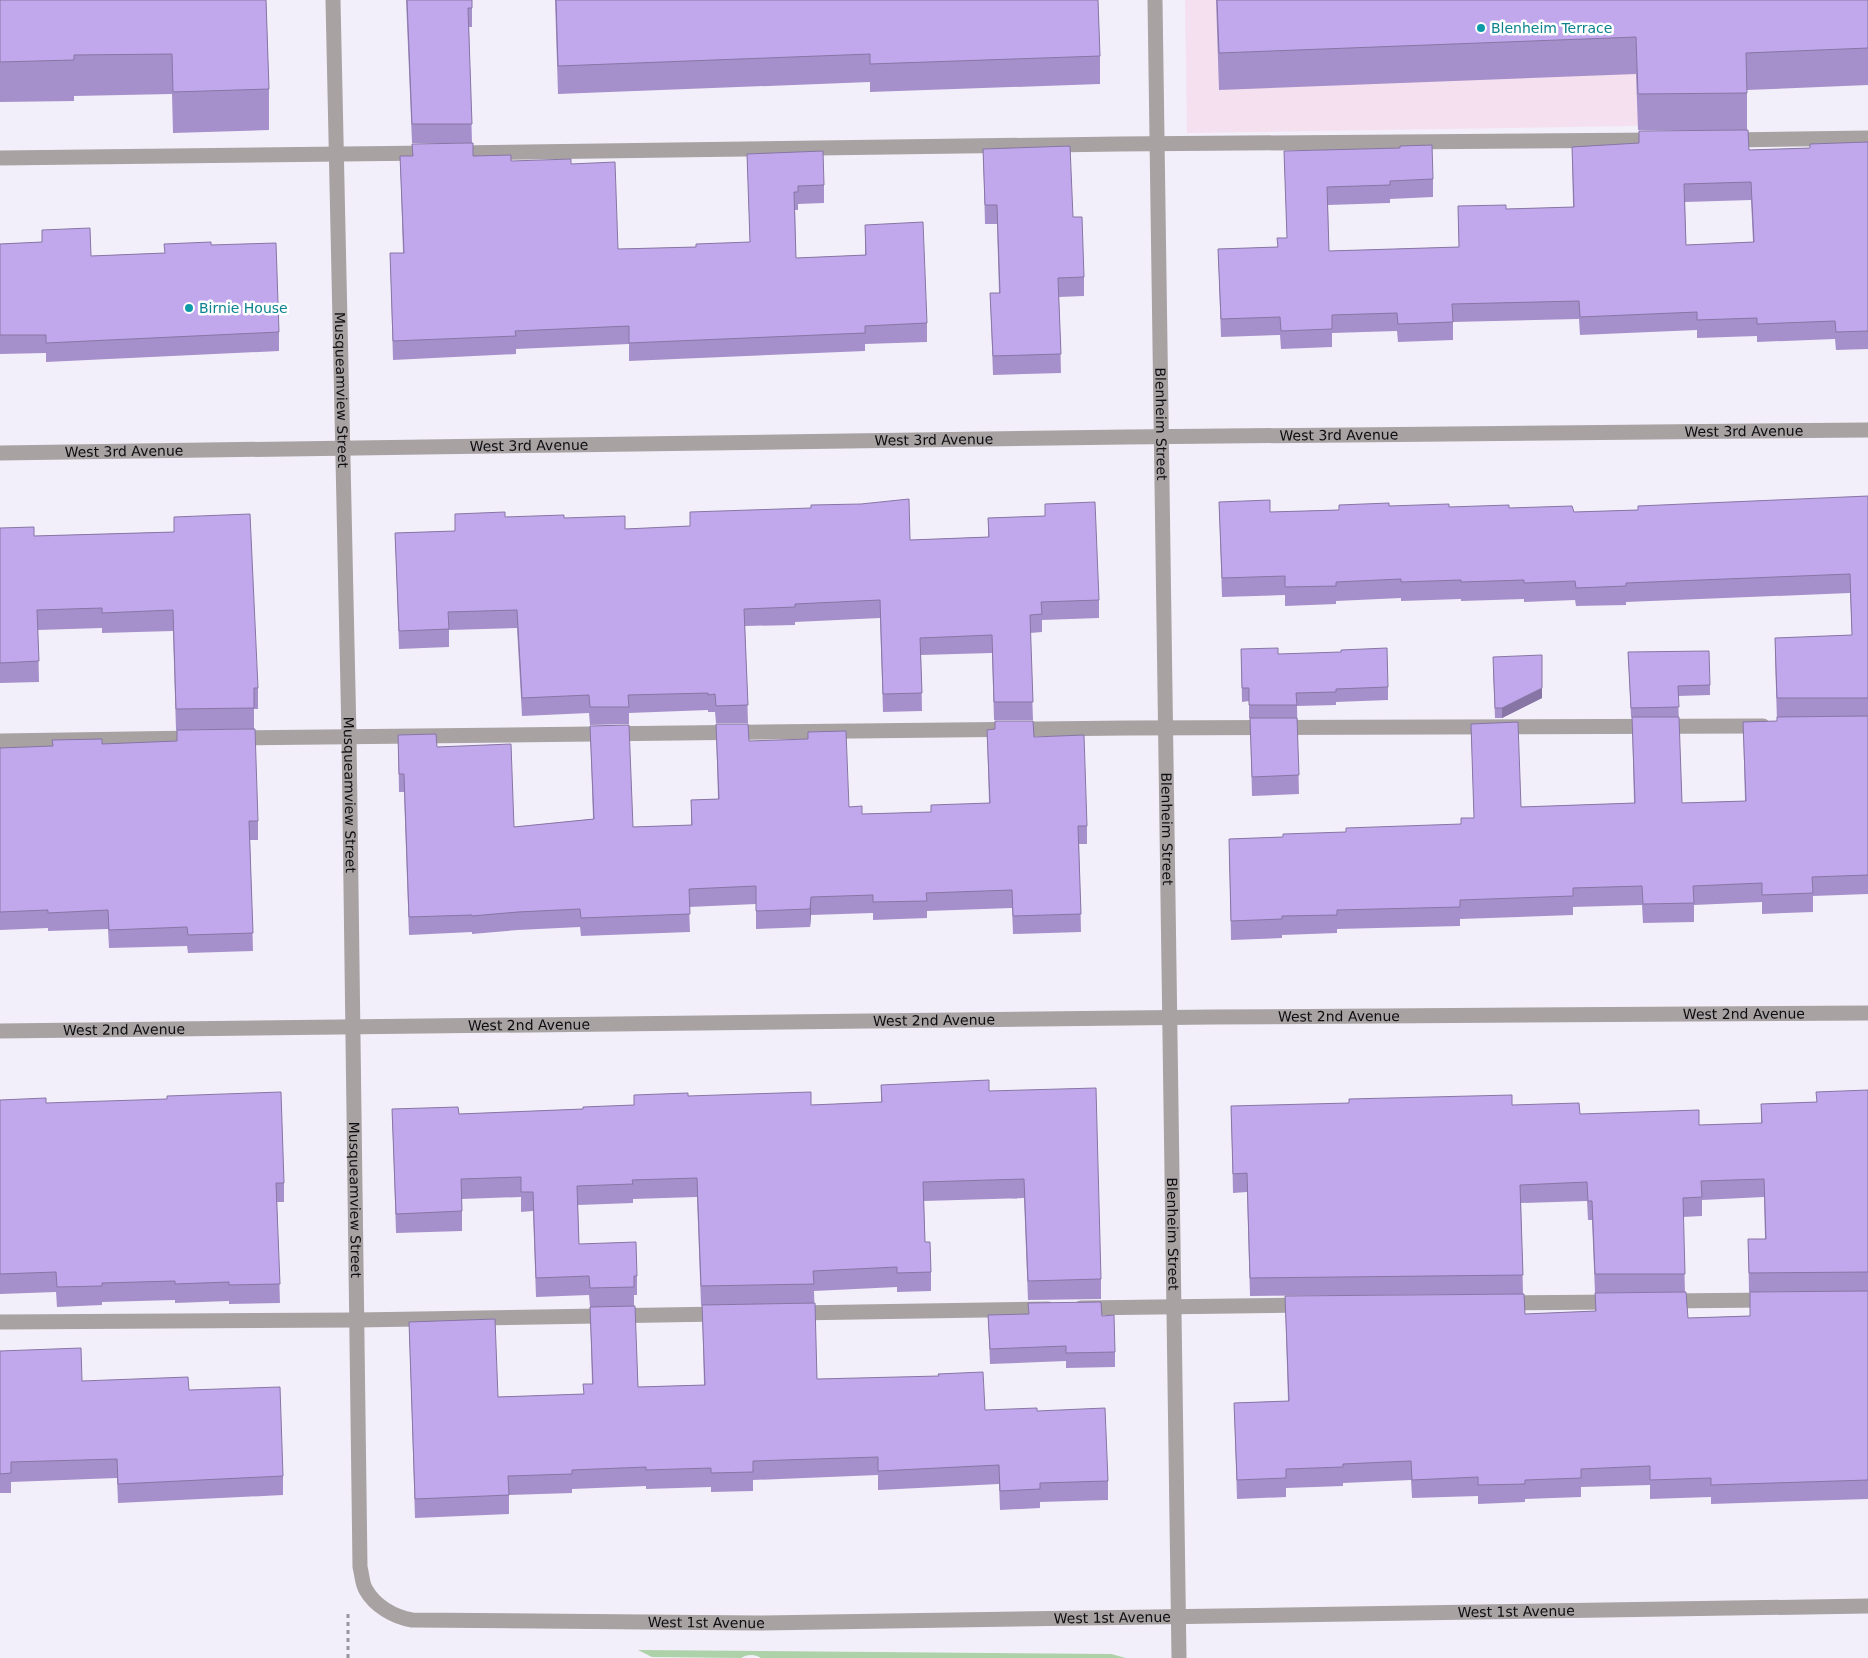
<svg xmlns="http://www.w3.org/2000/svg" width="1868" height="1658" font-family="'DejaVu Sans',sans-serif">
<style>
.commercial{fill:#f5e0ef}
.green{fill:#add1a8}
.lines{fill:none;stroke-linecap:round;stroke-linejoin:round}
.path{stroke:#99969e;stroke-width:3;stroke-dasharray:4 4;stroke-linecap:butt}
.minor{stroke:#a8a2a3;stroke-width:15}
.wall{fill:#a690cb;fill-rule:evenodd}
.shaded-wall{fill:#8776a5}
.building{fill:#c1a8ec;stroke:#8776a5;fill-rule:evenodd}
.culture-dot{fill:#0f9aa8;stroke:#fefefe;stroke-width:2}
.labels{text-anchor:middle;stroke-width:5;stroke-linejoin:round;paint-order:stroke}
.culture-label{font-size:14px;fill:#0d838f;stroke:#fefefe;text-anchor:start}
.street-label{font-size:14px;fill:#0e0d11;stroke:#fefefe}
</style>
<rect width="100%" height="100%" fill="#f3effa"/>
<path class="commercial" d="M 1185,0 L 1690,0 L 1695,125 L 1187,133 Z"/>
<path class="green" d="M 638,1650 L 1111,1654 L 1126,1658 L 761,1658 C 755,1654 747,1654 741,1658 L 652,1657 Z"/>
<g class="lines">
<path class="path" d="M 348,1614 L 348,1658"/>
<g class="minor">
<path id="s1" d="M 333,0 L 349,736 L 360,1567 C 362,1574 362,1584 366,1590 C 375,1606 394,1617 412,1620 L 758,1623 L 1868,1606"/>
<path id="s2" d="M 1155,0 L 1179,1658"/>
<path d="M 1729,140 L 1868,138"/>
<path d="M 454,153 L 1119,144 L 1658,140"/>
<path d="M 0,158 L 431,153"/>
<path id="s3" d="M 0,453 L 1126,437 L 1868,430"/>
<path d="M 236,738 L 1127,728 L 1763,726"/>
<path d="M 0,741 L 196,738"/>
<path id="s4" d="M 0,1031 L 1214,1017 L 1868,1013"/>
<path d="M 1666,1301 L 1768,1300"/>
<path d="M 1504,1303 L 1616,1302"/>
<path d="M 1081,1308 L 1306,1305"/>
<path d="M 794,1313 L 1048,1309"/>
<path d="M 0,1322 L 357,1320 L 721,1314"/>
</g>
</g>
<g class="wall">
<path d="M 0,0 L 266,0 L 269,89 L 269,130 L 173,133 L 172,94 L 74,96 L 74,101 L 0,102 Z"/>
<path d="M 406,0 L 472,0 L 472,27 L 469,27 L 472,143 L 412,143 Z"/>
<path d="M 555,0 L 1098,0 L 1100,56 L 1100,84 L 870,92 L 870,82 L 558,94 Z"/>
<path d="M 1216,0 L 1868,0 L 1868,85 L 1747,90 L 1747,130 L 1638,130 L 1636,74 L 1219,90 Z"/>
<path d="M 1639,131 L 1749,150 L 1810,148 L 1868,142 L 1868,349 L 1836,350 L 1835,339 L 1757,342 L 1757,336 L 1697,338 L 1697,330 L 1580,335 L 1579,319 L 1453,322 L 1453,340 L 1398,342 L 1397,331 L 1332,333 L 1332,347 L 1281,349 L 1280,335 L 1221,337 L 1218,249 L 1277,247 L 1287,238 L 1284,151 L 1433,179 L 1433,197 L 1390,199 L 1390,203 L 1328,205 L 1329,251 L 1459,247 L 1458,206 L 1506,209 L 1573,207 L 1572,147 L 1639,143 ZM 1751,200 L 1753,242 L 1686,245 L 1685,202 Z"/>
<path d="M 412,144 L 473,156 L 511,161 L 571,164 L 618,249 L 696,247 L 750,242 L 747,154 L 824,185 L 824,203 L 798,204 L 798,210 L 795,210 L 796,258 L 865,255 L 865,225 L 927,323 L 927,342 L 865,344 L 865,351 L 629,361 L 629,344 L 516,349 L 516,354 L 393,360 L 390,253 L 403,253 L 400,156 L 412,156 Z"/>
<path d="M 983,149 L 1073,217 L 1084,277 L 1084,296 L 1059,297 L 1061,373 L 993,375 L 990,293 L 999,293 L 997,224 L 985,224 Z"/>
<path d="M 42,230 L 91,256 L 164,253 L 211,245 L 279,332 L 279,351 L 46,362 L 46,353 L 0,354 L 0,244 L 42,242 Z"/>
<path d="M 1868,496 L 1868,894 L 1813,896 L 1813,912 L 1762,914 L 1762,902 L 1694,905 L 1694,922 L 1643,923 L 1642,905 L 1573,907 L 1573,915 L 1460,919 L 1460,926 L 1337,929 L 1337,933 L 1282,935 L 1282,938 L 1231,940 L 1229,839 L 1283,837 L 1461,824 L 1474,818 L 1471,724 L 1521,807 L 1634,803 L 1632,717 L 1631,717 L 1628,652 L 1710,685 L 1710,695 L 1678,696 L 1682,803 L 1745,801 L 1743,722 L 1777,721 L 1775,657 L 1775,638 L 1852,635 L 1850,593 L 1626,602 L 1626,605 L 1576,606 L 1575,600 L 1524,602 L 1524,599 L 1461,601 L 1461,599 L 1401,601 L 1401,598 L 1336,601 L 1336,604 L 1285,606 L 1285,595 L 1222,597 L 1219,502 L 1270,512 L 1339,510 L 1389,506 L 1509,508 L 1574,512 L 1638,510 Z"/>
<path d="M 1045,504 L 1099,600 L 1099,618 L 1042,620 L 1042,632 L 1030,633 L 1033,720 L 994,720 L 992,653 L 921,655 L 922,711 L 883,712 L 880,618 L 795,622 L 795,625 L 745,626 L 748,723 L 716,723 L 715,712 L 708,712 L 708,710 L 629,713 L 629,724 L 590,725 L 589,713 L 522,716 L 517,628 L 449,630 L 449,647 L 399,649 L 395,533 L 455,531 L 455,514 L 505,517 L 564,518 L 625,529 L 690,526 L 690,512 L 910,540 L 988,537 L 988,518 L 1045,516 Z"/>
<path d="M 174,517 L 258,688 L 258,709 L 254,709 L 254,729 L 176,730 L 173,631 L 102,633 L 102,628 L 38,630 L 39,682 L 0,683 L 0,528 L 34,536 L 174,532 Z"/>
<path d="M 1241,649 L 1278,654 L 1388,687 L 1388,700 L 1336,702 L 1336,705 L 1297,706 L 1299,794 L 1252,796 L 1250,718 L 1249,718 L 1249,701 L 1242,702 Z"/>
<path d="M 1493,667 L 1542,698 L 1502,718 L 1495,718 Z"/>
<path d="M 716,724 L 749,741 L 849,807 L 862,814 L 931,812 L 989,803 L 987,730 L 1034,737 L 1087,826 L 1087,844 L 1079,844 L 1081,932 L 1013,934 L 1012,908 L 927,911 L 927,918 L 873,920 L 873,913 L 811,915 L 810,927 L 756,929 L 756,904 L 689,907 L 690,932 L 581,936 L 580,927 L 518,930 L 472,934 L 472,932 L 409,935 L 404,792 L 399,792 L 398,735 L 437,747 L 514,827 L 593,819 L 590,726 L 633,827 L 691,825 L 691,800 L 718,799 Z"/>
<path d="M 102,744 L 258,821 L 258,840 L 250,840 L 253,951 L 188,953 L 187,946 L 109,948 L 108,929 L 48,931 L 48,928 L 0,930 L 0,748 Z"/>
<path d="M 881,1085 L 989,1091 L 1101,1279 L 1101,1299 L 1028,1300 L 1024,1198 L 924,1201 L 925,1242 L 931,1272 L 931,1291 L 897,1292 L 897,1287 L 814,1291 L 817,1379 L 985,1410 L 1037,1411 L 1108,1481 L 1108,1500 L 1040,1502 L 1040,1508 L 1000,1510 L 999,1484 L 878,1490 L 878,1475 L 753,1480 L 753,1491 L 711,1492 L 711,1487 L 646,1489 L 646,1486 L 572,1489 L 572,1493 L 509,1495 L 509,1514 L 415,1518 L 409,1322 L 498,1397 L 583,1394 L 592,1384 L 590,1307 L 589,1295 L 536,1297 L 533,1211 L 521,1212 L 521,1197 L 462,1199 L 462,1231 L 396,1233 L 392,1109 L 459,1114 L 583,1109 L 634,1105 L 688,1096 L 811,1105 L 881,1102 ZM 697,1197 L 701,1305 L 702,1305 L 704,1385 L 638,1387 L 634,1306 L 634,1295 L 637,1295 L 637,1276 L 579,1244 L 578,1205 L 633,1203 L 633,1199 Z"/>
<path d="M 1868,1090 L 1868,1291 L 1749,1292 L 1748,1239 L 1765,1239 L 1764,1197 L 1702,1200 L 1702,1216 L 1683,1217 L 1685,1292 L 1595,1293 L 1592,1220 L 1588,1220 L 1587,1201 L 1521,1203 L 1523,1294 L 1250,1296 L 1247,1192 L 1233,1193 L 1231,1106 L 1512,1105 L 1580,1114 L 1699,1125 L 1761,1123 L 1761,1104 L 1816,1102 Z"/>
<path d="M 0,1100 L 46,1103 L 284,1183 L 284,1202 L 277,1202 L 280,1303 L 229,1304 L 229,1301 L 175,1303 L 175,1300 L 102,1302 L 102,1305 L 57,1307 L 56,1292 L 0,1294 Z"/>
<path d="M 1868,1291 L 1868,1499 L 1711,1504 L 1711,1497 L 1650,1499 L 1650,1485 L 1581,1487 L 1581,1497 L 1525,1499 L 1525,1502 L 1478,1504 L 1478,1496 L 1412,1498 L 1411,1480 L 1343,1483 L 1343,1486 L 1286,1488 L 1286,1497 L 1237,1499 L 1234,1403 L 1288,1401 L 1285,1296 L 1525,1314 L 1595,1311 L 1595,1293 L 1688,1318 L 1750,1316 L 1750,1292 Z"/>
<path d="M 988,1315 L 1102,1316 L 1115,1352 L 1115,1367 L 1066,1368 L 1066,1361 L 990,1364 Z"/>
<path d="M 0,1351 L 82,1381 L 189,1390 L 283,1476 L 283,1495 L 118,1503 L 117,1478 L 11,1482 L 11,1493 L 0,1493 Z"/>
</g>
<g class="shaded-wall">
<path d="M 1542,688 L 1542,698 L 1502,718 L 1502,708 Z"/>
<path d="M 811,897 L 811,915 L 810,927 L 810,909 Z"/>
</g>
<g class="building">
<path d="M 0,0 L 266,0 L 269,89 L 173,92 L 172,54 L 74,55 L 74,60 L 0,62 Z"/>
<path d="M 407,0 L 472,0 L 472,8 L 468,8 L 472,124 L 412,124 Z"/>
<path d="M 556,0 L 1098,0 L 1100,56 L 870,64 L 870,54 L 558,66 Z"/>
<path d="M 1217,0 L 1868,0 L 1868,48 L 1746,53 L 1747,93 L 1638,94 L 1636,37 L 1219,53 Z"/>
<path d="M 1748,130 L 1749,150 L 1810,148 L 1810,144 L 1868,142 L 1868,331 L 1836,332 L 1835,321 L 1757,324 L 1757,318 L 1697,320 L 1697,312 L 1580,317 L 1579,301 L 1452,304 L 1453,322 L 1398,324 L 1397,313 L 1332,315 L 1332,329 L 1281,331 L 1280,317 L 1221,319 L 1218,249 L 1278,247 L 1277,238 L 1287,238 L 1284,151 L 1400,148 L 1400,146 L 1432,145 L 1433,179 L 1390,181 L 1390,185 L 1327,187 L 1329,251 L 1459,247 L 1458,206 L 1506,205 L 1506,209 L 1574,207 L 1572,147 L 1639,143 L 1639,131 ZM 1751,182 L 1754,242 L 1686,245 L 1684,184 Z"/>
<path d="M 473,143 L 473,156 L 511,155 L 511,161 L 571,159 L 571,164 L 615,162 L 618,249 L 696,247 L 696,244 L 750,242 L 747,154 L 823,151 L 824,185 L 798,186 L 798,192 L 794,192 L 796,258 L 866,255 L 865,225 L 923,222 L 927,323 L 865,326 L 865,333 L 629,343 L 629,326 L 515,331 L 516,336 L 393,341 L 390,253 L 404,253 L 400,156 L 413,156 L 412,144 Z"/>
<path d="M 1070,146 L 1073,217 L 1082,217 L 1084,277 L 1058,278 L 1061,354 L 993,356 L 990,293 L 1000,293 L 997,205 L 985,205 L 983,149 Z"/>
<path d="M 90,228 L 91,256 L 165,253 L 164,244 L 211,242 L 211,245 L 276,243 L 279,332 L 46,343 L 46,335 L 0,335 L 0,244 L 42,242 L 42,230 Z"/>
<path d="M 1868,496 L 1868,698 L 1777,698 L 1775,638 L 1852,635 L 1850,574 L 1626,583 L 1626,586 L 1576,588 L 1575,581 L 1524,583 L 1524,580 L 1461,582 L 1461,580 L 1401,582 L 1401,579 L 1336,582 L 1336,586 L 1285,587 L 1285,576 L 1222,578 L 1219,502 L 1270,500 L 1270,512 L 1339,510 L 1339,505 L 1389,503 L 1389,506 L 1449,504 L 1449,507 L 1509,505 L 1509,508 L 1572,506 L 1574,512 L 1638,510 L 1638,506 Z"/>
<path d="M 909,499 L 910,540 L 989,537 L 988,518 L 1045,516 L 1045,504 L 1095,502 L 1099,600 L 1041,602 L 1042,614 L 1030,615 L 1033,702 L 994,702 L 992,635 L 920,638 L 922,693 L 883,694 L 880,600 L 795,604 L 795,607 L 744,609 L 748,705 L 716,706 L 715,694 L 708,695 L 708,693 L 628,695 L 629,707 L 590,707 L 589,695 L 522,698 L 517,610 L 448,612 L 449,629 L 399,631 L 395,533 L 455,531 L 455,514 L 505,512 L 505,517 L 564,515 L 564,518 L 625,516 L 625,529 L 690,526 L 690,512 L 811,508 L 811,505 L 861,504 Z"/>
<path d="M 250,514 L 258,688 L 254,688 L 254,708 L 176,709 L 173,610 L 102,613 L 102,608 L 37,610 L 39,661 L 0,663 L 0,528 L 34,527 L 34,536 L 174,532 L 174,517 Z"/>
<path d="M 1278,648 L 1278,654 L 1341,652 L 1341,650 L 1387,648 L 1388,687 L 1336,689 L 1336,692 L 1296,693 L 1297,705 L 1249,705 L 1249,688 L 1242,688 L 1241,649 Z"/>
<path d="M 1709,651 L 1710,685 L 1678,686 L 1679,707 L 1631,708 L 1628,652 Z"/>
<path d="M 1542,655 L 1542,688 L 1502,708 L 1495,708 L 1493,657 Z"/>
<path d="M 1868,716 L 1868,875 L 1812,877 L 1813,893 L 1762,895 L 1762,883 L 1693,886 L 1694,903 L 1643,904 L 1642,886 L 1573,888 L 1573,896 L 1460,900 L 1460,907 L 1337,910 L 1337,915 L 1282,916 L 1282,919 L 1231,921 L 1229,839 L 1283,837 L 1283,834 L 1346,832 L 1346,828 L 1461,824 L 1461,818 L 1474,818 L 1471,724 L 1518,722 L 1521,807 L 1635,803 L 1632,717 L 1679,717 L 1682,803 L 1746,801 L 1743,722 L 1777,721 L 1777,717 Z"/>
<path d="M 1250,718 L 1297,718 L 1299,775 L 1252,777 Z"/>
<path d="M 995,721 L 1033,721 L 1034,737 L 1084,735 L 1087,826 L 1078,826 L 1081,914 L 1013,916 L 1012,890 L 926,893 L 927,901 L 873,902 L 873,895 L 811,897 L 810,909 L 756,911 L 756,886 L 689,889 L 690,914 L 581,918 L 580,909 L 518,912 L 472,916 L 472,915 L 409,917 L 404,774 L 399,774 L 398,735 L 436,734 L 437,747 L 511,744 L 514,827 L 594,819 L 590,726 L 629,725 L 633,827 L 692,825 L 691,800 L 719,799 L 716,724 L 748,724 L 749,741 L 808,739 L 808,732 L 846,731 L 849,807 L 862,806 L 862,814 L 931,812 L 931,805 L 990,803 L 987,730 L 995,729 Z"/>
<path d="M 255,729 L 258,821 L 249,821 L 253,933 L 188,935 L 187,927 L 109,930 L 108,910 L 48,913 L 48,910 L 0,912 L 0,748 L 53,746 L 52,740 L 102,739 L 102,744 L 177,741 L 177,730 Z"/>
<path d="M 989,1080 L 989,1091 L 1096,1088 L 1101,1279 L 1028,1281 L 1024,1179 L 923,1182 L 925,1242 L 930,1242 L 931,1272 L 897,1273 L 897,1267 L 813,1271 L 814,1284 L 701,1286 L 697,1178 L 632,1180 L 633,1184 L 577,1186 L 579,1244 L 636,1242 L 637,1276 L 634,1276 L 634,1287 L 590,1288 L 589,1276 L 536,1278 L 533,1192 L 521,1192 L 521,1177 L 461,1179 L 462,1211 L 396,1214 L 392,1109 L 458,1107 L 459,1114 L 583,1109 L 583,1107 L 634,1105 L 634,1095 L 688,1093 L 688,1096 L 811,1092 L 811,1105 L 882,1102 L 881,1085 Z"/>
<path d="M 1868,1090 L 1868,1272 L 1749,1273 L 1748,1239 L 1766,1239 L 1764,1179 L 1701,1181 L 1702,1197 L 1683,1198 L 1685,1274 L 1595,1274 L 1592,1201 L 1588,1201 L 1587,1182 L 1520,1185 L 1523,1275 L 1250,1278 L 1247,1173 L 1233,1174 L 1231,1106 L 1349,1103 L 1349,1099 L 1512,1095 L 1512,1105 L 1579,1103 L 1580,1114 L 1699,1110 L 1699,1125 L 1762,1123 L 1761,1104 L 1817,1102 L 1816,1092 Z"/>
<path d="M 281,1092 L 284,1183 L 276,1183 L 280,1284 L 229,1285 L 229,1282 L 175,1284 L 175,1281 L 102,1283 L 102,1286 L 57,1287 L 56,1272 L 0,1274 L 0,1100 L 46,1098 L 46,1103 L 167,1099 L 167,1096 Z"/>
<path d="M 1868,1291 L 1868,1480 L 1711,1485 L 1711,1478 L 1650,1480 L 1650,1466 L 1581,1469 L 1581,1478 L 1525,1480 L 1525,1484 L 1478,1485 L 1478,1477 L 1412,1480 L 1411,1461 L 1343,1464 L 1343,1467 L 1286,1469 L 1286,1478 L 1237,1480 L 1234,1403 L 1289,1401 L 1285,1296 L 1524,1294 L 1525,1314 L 1596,1311 L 1595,1293 L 1686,1292 L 1688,1318 L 1750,1316 L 1750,1292 Z"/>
<path d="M 1101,1302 L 1102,1316 L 1114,1315 L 1115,1352 L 1066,1353 L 1066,1346 L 990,1349 L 988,1315 L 1029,1314 L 1028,1303 Z"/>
<path d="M 815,1303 L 817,1379 L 939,1376 L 938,1374 L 983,1372 L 985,1410 L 1037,1408 L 1037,1411 L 1105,1408 L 1108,1481 L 1040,1483 L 1040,1489 L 1000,1491 L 999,1465 L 878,1471 L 878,1457 L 753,1461 L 753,1472 L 711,1473 L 711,1468 L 646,1470 L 646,1467 L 572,1470 L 572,1474 L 508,1476 L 509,1495 L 415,1499 L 409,1322 L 495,1319 L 498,1397 L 584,1394 L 583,1384 L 593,1384 L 590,1307 L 635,1306 L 638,1387 L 705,1385 L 702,1305 Z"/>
<path d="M 81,1348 L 82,1381 L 188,1377 L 189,1390 L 280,1387 L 283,1476 L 118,1484 L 117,1459 L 11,1462 L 11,1473 L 0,1474 L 0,1351 Z"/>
</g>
<g class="culture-dot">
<circle cx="1481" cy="28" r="5"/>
<circle cx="189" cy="308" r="5"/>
</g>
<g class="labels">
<g class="culture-label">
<text x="1491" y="33">Blenheim Terrace</text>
<text x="199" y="313">Birnie House</text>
</g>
<g class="street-label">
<text dy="5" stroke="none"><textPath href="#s1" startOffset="390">Musqueamview Street</textPath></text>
<text dy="5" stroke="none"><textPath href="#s2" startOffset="424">Blenheim Street</textPath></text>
<text dy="5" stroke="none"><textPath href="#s3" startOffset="1744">West 3rd Avenue</textPath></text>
<text dy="5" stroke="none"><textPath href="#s3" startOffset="1339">West 3rd Avenue</textPath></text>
<text dy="5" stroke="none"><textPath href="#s3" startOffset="934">West 3rd Avenue</textPath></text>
<text dy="5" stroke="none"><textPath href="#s3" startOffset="529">West 3rd Avenue</textPath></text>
<text dy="5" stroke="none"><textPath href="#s3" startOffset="124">West 3rd Avenue</textPath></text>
<text dy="5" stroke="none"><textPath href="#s1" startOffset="795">Musqueamview Street</textPath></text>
<text dy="5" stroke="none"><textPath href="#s2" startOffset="829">Blenheim Street</textPath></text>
<text dy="5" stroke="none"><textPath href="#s4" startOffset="1744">West 2nd Avenue</textPath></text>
<text dy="5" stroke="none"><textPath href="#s4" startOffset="1339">West 2nd Avenue</textPath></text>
<text dy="5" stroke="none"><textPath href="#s4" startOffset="934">West 2nd Avenue</textPath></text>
<text dy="5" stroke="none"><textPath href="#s4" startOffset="529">West 2nd Avenue</textPath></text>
<text dy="5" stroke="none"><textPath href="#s4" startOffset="124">West 2nd Avenue</textPath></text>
<text dy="5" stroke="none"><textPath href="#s1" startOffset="1200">Musqueamview Street</textPath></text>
<text dy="5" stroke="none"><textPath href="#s2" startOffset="1234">Blenheim Street</textPath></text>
<text dy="5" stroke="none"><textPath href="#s1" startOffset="2752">West 1st Avenue</textPath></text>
<text dy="5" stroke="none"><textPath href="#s1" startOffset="2348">West 1st Avenue</textPath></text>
<text dy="5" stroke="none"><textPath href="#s1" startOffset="1942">West 1st Avenue</textPath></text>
</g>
</g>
</svg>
